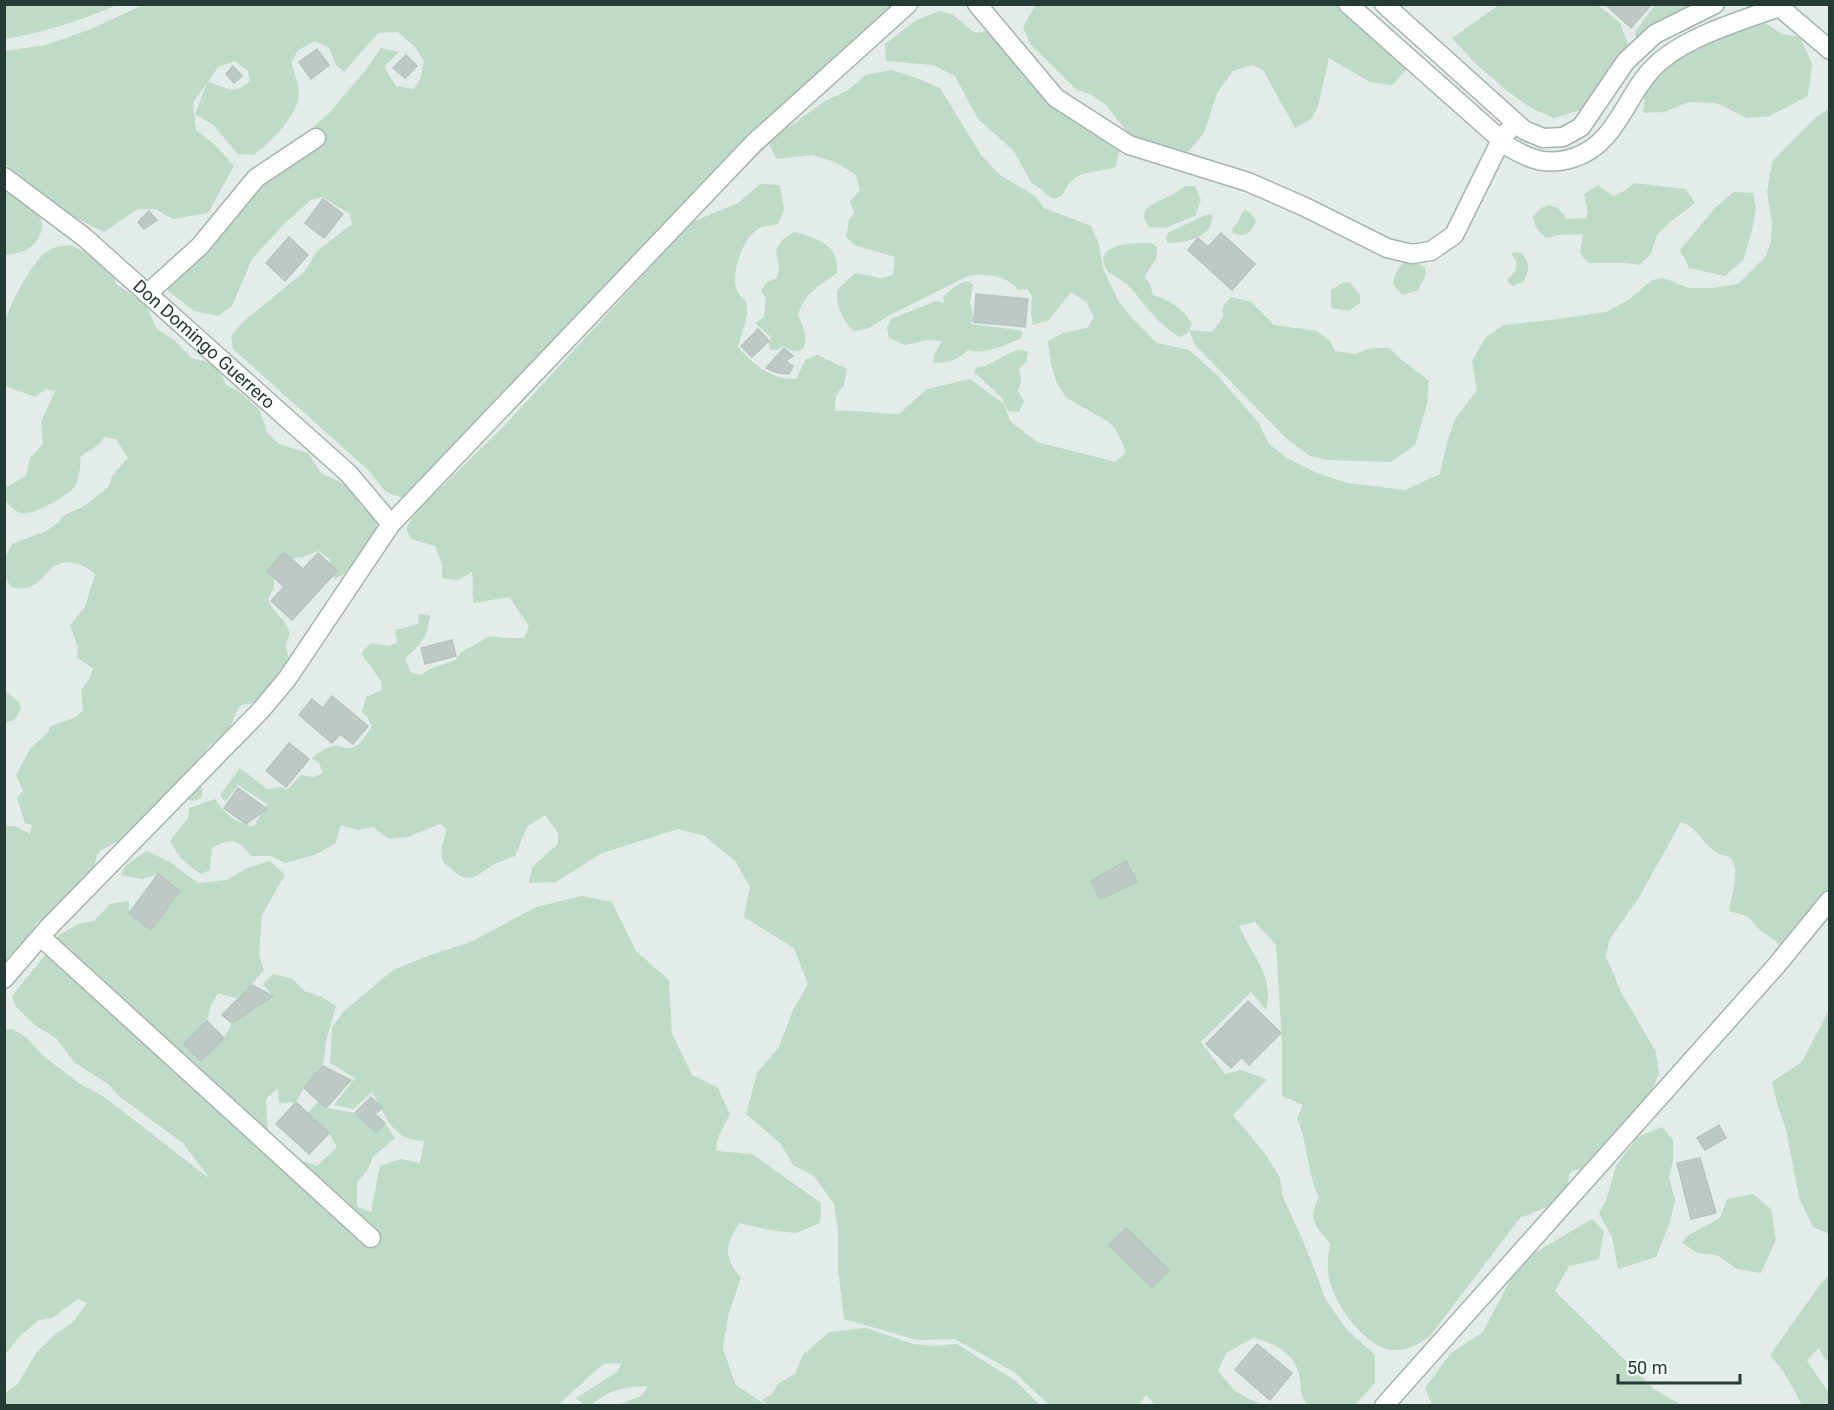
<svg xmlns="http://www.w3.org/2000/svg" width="1834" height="1410" font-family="Roboto,sans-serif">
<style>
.green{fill:#bedbc7;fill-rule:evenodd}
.building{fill:#bcc9c4;stroke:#b6c5bf;stroke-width:1.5}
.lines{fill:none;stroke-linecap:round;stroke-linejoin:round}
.street-casing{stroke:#a6b4af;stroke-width:21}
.secondary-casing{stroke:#a3b7b0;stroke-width:21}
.street{stroke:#fff;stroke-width:18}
.secondary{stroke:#fff;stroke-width:18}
.labels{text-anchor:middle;stroke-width:5;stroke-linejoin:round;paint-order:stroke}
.street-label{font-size:18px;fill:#253c36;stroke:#f4f9f6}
</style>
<rect width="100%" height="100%" fill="#e3ece8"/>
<g class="green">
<path d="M 4,5 L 5,4 L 117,5 C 81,20 43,33 5,39 Z"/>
<path d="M 143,5 L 912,5 L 786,129 L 825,101 L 848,90 L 866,75 L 891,70 L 916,78 L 940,88 L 981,155 L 1000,175 L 1035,196 L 1044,208 L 1091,226 L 1099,244 L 1103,269 L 1118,300 L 1131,317 L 1157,343 L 1189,350 L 1217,375 L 1258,422 L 1269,444 L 1287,458 L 1317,473 L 1347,483 L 1405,490 L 1440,474 L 1446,446 L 1455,419 L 1477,390 L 1472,361 L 1486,337 L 1504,325 L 1551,320 L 1606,312 L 1630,299 L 1652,280 L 1664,278 L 1688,288 L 1712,288 L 1738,284 L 1766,256 L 1771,241 L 1772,223 L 1767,193 L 1772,162 L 1816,117 L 1829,109 L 1829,892 L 1783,947 L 1760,930 L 1747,916 L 1729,911 C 1731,899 1738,876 1734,864 C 1731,854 1723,857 1716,852 C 1702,843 1697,827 1681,822 L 1638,899 L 1609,940 L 1606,957 L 1622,994 L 1656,1052 L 1659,1074 L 1645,1104 L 1583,1169 L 1574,1170 L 1569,1174 L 1568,1190 L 1552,1205 L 1520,1218 L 1430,1336 C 1419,1344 1409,1350 1396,1350 C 1366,1352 1329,1298 1328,1271 C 1327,1262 1329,1252 1330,1243 C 1315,1227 1307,1219 1319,1197 C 1307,1173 1308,1143 1297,1118 L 1303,1105 L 1282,1096 L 1282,1042 L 1276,945 L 1255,922 L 1239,926 C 1252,956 1275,976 1266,1010 L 1251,992 L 1201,1042 L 1225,1074 L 1241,1070 L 1267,1079 L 1233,1115 L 1267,1156 L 1280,1178 L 1283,1197 L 1306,1248 L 1326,1300 L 1347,1330 L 1375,1355 L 1375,1383 L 1355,1405 L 1307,1405 C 1298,1390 1302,1390 1299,1374 C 1294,1352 1272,1342 1253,1338 L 1226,1353 L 1218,1371 L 1235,1391 L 1262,1405 L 1155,1405 L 1146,1395 L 1139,1405 L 1049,1405 L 1014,1372 L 955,1339 L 917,1340 L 844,1319 L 838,1269 L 838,1230 L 834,1204 L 814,1176 L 793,1165 L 780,1143 L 746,1114 L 757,1073 L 779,1047 L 793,1010 L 808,984 L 794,948 L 744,917 L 750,887 L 736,862 L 705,836 L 678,829 L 602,853 L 556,882 L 529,883 L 532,867 L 558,844 L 558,833 L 545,815 L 527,827 L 515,856 C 508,859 500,861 493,865 C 478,874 470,886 452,870 C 449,867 444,863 443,860 C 438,848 446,839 446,828 L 440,824 L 408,837 L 389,839 L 373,827 L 358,830 L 341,825 L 335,844 L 314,855 L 285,863 L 271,856 L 251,856 C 237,838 231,838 212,848 L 210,870 L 201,874 C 188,866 176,855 170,841 L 188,818 L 189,808 L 215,799 C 224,813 237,825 254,826 L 267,804 L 238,785 L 225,802 L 220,795 L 240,768 L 267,789 L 281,787 L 287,790 L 301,775 L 313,777 L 323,773 L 319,763 L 312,758 C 318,753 325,748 333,746 C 339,745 342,748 347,748 C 360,749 366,735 372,726 L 367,717 L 362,712 L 366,697 L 382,690 L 381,681 L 361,653 L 371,643 L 388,646 L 397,643 L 395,630 L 418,624 L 419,614 L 430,615 C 428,637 421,644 405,659 L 411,673 L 421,675 L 430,669 L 456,660 L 461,652 L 490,636 L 506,638 L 524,638 L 529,626 L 509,597 L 474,603 C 471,590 474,583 472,572 L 458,580 L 442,578 L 442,565 L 435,546 L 411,539 L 406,528 L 417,511 L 504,426 L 692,222 L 738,203 L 760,184 L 780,185 L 784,210 L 778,224 C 772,225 765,226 760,228 C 743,236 730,274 737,291 C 740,297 746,299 747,306 C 748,321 741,333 738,347 C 754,365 771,380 796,379 L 806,359 L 818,355 L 847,369 L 844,385 L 836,395 L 835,411 C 858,410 877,414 899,414 L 927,389 L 970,379 L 1004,404 L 1010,421 L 1037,442 L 1116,462 L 1126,452 C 1113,417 1108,423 1079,405 C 1074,402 1067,399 1064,394 C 1052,379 1050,359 1048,341 L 1063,333 L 1087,328 L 1094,317 L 1086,302 L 1071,292 L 1049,320 L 1033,325 L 1031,314 L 1032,296 L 1027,289 L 1018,290 C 1007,275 985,273 968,276 L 890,315 L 867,329 L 853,331 C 842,318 836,307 837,290 L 855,273 L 881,278 L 893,275 L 895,257 L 854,245 L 846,237 L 849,220 L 854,213 L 850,202 L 860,190 L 856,175 L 835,162 L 812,155 L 777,159 L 769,144 L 447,462 L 412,494 L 403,498 L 386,492 L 368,470 L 233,349 L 231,336 L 243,322 L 305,271 L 317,251 L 352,224 L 350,214 L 322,197 L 311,200 L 286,222 L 252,259 L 232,306 L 218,316 L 194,311 L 168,291 L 166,277 L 215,221 L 303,136 L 329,113 L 365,71 L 381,48 L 399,52 L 384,67 L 396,86 L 414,89 L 420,79 L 424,61 L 415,47 L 398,32 L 378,33 L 344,72 L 336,65 L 329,48 L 315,41 L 298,50 L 291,63 C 295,75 301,88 298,100 C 295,118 268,144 254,155 L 238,154 L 213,125 L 195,114 L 207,83 L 193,102 L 196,130 L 215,145 L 234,166 L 208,213 L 173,219 L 155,209 L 138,209 L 104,232 L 70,215 L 5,164 L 4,51 L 46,45 L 91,29 ZM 235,61 L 248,71 L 250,81 C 232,96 228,88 208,82 L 218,67 Z"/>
<path d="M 1036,5 L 1342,5 L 1406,58 L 1406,70 L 1392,85 L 1370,82 L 1329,58 L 1318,106 L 1311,119 L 1295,128 L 1263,70 L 1252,65 L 1233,71 L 1217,93 L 1204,133 L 1183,158 L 1132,138 L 1107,106 L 1092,95 L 1077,90 L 1038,52 L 1031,45 L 1023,27 Z"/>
<path d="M 1499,5 L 1598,5 L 1620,23 L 1629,47 L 1587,108 L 1554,118 L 1531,108 L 1506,90 L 1476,64 L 1452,38 Z"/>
<path d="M 1655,5 L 1708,5 L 1637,43 L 1635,32 Z"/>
<path d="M 939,11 L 952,14 L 972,31 L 979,33 L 993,28 L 1040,80 L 1119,135 L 1119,150 L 1116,167 C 1090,175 1075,167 1062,196 L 1053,199 L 1031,182 L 1013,150 L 978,119 L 955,76 L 933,65 L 886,61 L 885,44 L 915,21 Z"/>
<path d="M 1749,20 L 1767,24 L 1782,34 L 1800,37 L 1812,64 L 1808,96 L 1769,116 L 1747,118 L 1716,103 L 1689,102 L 1664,112 L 1643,113 L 1645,94 L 1654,81 L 1672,63 L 1723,37 Z"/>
<path d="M 1634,183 L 1686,189 L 1695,203 L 1669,223 L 1657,235 L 1651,254 L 1639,265 L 1628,263 L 1588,263 L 1580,253 L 1583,234 L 1558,235 L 1546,238 C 1539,232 1534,226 1533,217 L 1541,208 L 1549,205 L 1558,208 L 1567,219 L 1586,218 L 1588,213 L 1584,194 L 1598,185 L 1613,196 L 1626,190 Z"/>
<path d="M 5,184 C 22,198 53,214 38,239 C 30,251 18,254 5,255 Z"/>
<path d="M 1185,186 L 1195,186 L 1201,200 L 1195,216 L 1165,228 L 1149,227 L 1144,218 L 1145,210 C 1159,198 1170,199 1185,186 Z"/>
<path d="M 1734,192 L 1753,193 L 1756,209 L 1752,231 L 1743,260 L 1725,276 L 1689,268 L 1680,250 L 1715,208 Z"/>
<path d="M 1247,210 L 1256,220 C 1252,233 1246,238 1233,233 L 1232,229 L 1238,222 L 1243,211 Z"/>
<path d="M 1212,214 C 1215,237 1185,243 1167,243 L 1166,237 L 1169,232 L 1206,215 Z"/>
<path d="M 794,232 C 818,238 839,245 837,273 C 819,286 804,293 798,315 C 803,328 808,333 804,348 C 796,353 791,351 784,346 L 777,350 L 770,350 L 769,344 L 771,337 L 755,323 L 764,317 L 766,298 L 761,291 L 767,282 L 777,278 L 779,269 L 776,250 L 782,240 Z"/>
<path d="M 1142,243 L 1151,243 L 1157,247 L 1156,259 L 1144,277 L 1150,284 L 1153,295 C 1169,300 1184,309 1192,324 L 1187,334 L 1179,337 C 1155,321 1148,308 1130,287 C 1124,280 1113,277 1107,270 C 1091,246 1129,243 1142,243 Z"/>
<path d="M 72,245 L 107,266 L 114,276 L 116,284 L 145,304 L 157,329 L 174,340 L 193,359 C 210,360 220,369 226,385 L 238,391 L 259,409 L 267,432 L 279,444 L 308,453 L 321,473 L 348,486 L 362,507 L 377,516 L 376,531 L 369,547 L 355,559 L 347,572 L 335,579 L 329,572 L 330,559 L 318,551 L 301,558 L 297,557 L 274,571 L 274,588 L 268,599 C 271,611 285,618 289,631 C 290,637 287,639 286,645 C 286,651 289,657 289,664 L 278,679 L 265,689 L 260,696 L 251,704 L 241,705 C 233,714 233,726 225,734 C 219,741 208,743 205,753 C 203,760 201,773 201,781 C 201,787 204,791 201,798 L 194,801 L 186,799 L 137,832 L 101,850 L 97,855 L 93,871 L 84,878 L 84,883 L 71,891 L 53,916 L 37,922 L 26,942 L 8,957 L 5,965 L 5,826 L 15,826 L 30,834 L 32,825 L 25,823 L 17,798 L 23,791 L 16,775 L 30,749 L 49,731 L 49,727 L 76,717 L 83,710 L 81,690 L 90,678 L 93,668 L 77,658 L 78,648 L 70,625 L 85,607 L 95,574 C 83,563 65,557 51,568 C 44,575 40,584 30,587 C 23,590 18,588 11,587 L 5,577 L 5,558 L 12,544 L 46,531 L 58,523 L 63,516 L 86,505 L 109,486 L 112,476 L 128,458 L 116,439 L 104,437 C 99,449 88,448 80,458 C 81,466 79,478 75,486 C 70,495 31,517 20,513 C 15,511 9,504 5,501 L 6,487 L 26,476 L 30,458 L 43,444 L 41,422 L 55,391 L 46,389 L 35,397 L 8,387 L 5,384 C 5,366 1,341 5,323 C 7,308 33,261 46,252 C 53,246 63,246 72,245 Z"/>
<path d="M 1518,252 C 1531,258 1530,271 1523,282 L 1512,286 L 1507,280 L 1515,271 L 1517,262 L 1511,253 Z"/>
<path d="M 1409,259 L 1425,267 L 1425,277 L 1417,291 L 1402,295 L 1393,284 C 1395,273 1399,265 1409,259 Z"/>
<path d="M 966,281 L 973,284 L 970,303 L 974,318 L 971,324 L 1018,330 L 1023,332 L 1020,339 C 1003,346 985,355 968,350 C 957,360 949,363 934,363 L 934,355 L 942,341 L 928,340 L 905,345 L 889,338 L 887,327 L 891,319 L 936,301 L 944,303 L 943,297 L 955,286 Z"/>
<path d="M 1349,282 L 1360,295 L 1360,303 L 1349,311 L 1331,308 L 1331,290 L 1342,283 Z"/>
<path d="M 1231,297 L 1251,302 L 1274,325 L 1317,331 L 1330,341 L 1335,351 L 1355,354 L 1372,348 L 1390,348 L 1398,357 L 1429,381 L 1427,404 L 1415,445 L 1391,462 L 1328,460 L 1310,456 L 1288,440 L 1195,345 L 1189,330 L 1212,332 L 1223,317 L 1223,306 Z"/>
<path d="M 1016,350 L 1028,351 L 1027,360 L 1019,369 L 1021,381 L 1018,391 L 1024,401 L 1019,412 L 1008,411 L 1001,397 L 974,372 L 977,367 L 985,366 Z"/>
<path d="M 4,690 L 19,702 L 21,709 L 14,720 L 5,723 Z"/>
<path d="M 147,851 L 170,862 L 198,883 L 227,880 L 247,868 L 270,861 L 285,875 L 262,915 L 259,955 L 264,970 L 239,999 L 218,993 L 211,1005 L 207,1021 L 184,1044 L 201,1061 L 224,1038 L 232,1023 L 273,996 L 263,984 L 273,974 L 293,979 L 304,991 L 322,997 L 336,1006 L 326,1041 L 323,1066 L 304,1088 L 296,1102 L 279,1103 L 278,1088 L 266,1099 L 268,1134 L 286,1156 L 317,1166 L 337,1147 L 329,1133 L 308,1113 L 319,1101 L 326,1108 L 355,1113 L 375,1132 L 385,1123 L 395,1138 L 373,1157 L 367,1171 L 357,1182 L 357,1207 L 371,1212 L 380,1166 L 401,1159 L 420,1163 L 424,1141 C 418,1140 407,1139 401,1135 C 387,1125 381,1106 372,1092 L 353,1109 L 334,1105 L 355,1078 L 330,1063 L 332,1028 L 343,1012 L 393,970 L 430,955 L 471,942 L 536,907 L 582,896 L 612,902 L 636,951 L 669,980 L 672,1034 L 692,1075 L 718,1088 L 730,1114 L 718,1137 L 716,1151 L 752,1154 L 821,1203 L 820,1223 L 796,1233 L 769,1230 L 739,1223 C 725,1246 723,1256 741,1278 L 728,1316 L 723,1349 L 736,1385 L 766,1405 L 618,1405 L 641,1396 L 648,1386 C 624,1387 610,1389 591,1405 L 584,1405 L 576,1398 L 617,1372 L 622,1363 L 603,1364 L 560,1403 L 562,1405 L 5,1405 L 5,1393 L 18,1384 L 36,1353 L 57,1333 L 74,1321 L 87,1303 L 78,1299 L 52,1318 L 39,1320 L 19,1337 L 5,1355 L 5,1030 L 13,1029 L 27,1038 L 42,1055 L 80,1084 L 103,1096 L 210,1179 L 183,1143 L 120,1097 L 108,1084 L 75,1063 L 56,1038 L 36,1026 L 16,1007 L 12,996 L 46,954 L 58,936 L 78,924 L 94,921 L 110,904 L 129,901 L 129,913 L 151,929 L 180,891 L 158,874 L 142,879 L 121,875 L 126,865 Z"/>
<path d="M 1829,1010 L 1829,1234 L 1813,1227 L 1799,1198 L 1786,1129 L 1778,1107 L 1772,1082 L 1802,1062 Z"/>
<path d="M 1662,1127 L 1673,1140 L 1673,1160 L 1669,1178 L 1675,1200 L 1670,1222 L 1656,1257 L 1618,1269 L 1612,1237 L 1599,1213 L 1606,1201 L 1616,1166 L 1638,1137 Z"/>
<path d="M 1753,1194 L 1771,1209 L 1776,1240 L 1761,1273 L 1737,1269 L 1717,1255 L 1698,1253 L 1682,1243 L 1687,1236 L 1720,1218 L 1727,1199 Z"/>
<path d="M 1592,1219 L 1604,1231 L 1599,1259 L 1569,1266 L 1555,1291 L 1654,1389 L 1681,1405 L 1432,1405 L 1425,1388 L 1451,1353 L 1483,1332 L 1513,1275 L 1536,1252 Z"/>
<path d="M 1829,1276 L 1829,1362 L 1824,1358 L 1819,1347 L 1807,1361 L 1829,1393 L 1829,1405 L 1802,1405 L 1784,1372 L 1770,1355 L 1822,1282 Z"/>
<path d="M 866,1328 L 913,1344 L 935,1346 L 957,1344 L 1016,1381 L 1040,1405 L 769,1406 L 762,1400 L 772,1394 L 779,1383 L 795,1374 L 803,1355 L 829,1332 Z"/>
</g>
<g class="building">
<path d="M 1605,4 L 1651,4 L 1651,5 L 1631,28 Z"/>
<path d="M 317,49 L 329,65 L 311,79 L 299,62 Z"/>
<path d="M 406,55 L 417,66 L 405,78 L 393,68 Z"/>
<path d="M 233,66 L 242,76 L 234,83 L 226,74 Z"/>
<path d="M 323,199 L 343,214 L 324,238 L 305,223 Z"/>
<path d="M 149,211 L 157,220 L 144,229 L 138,222 Z"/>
<path d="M 1221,233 L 1255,264 L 1232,290 L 1188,250 L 1198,238 L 1208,247 Z"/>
<path d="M 289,237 L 308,255 L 285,281 L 266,263 Z"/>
<path d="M 976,294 L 1028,299 L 1025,327 L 974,322 Z"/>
<path d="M 758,329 L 769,341 L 752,357 L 741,346 Z"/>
<path d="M 784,348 L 793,356 L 786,361 L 793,366 L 789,374 L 778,373 L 766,368 Z"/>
<path d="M 284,552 L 303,569 L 318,553 L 337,571 L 292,620 L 271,601 L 284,587 L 267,571 Z"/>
<path d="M 452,640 L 456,656 L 425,664 L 421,648 Z"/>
<path d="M 332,696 L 368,726 L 353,744 L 340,734 L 332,743 L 299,715 L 312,699 L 323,708 Z"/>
<path d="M 289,743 L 309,759 L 286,787 L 266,771 Z"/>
<path d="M 238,788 L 267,809 L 246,824 L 224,808 Z"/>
<path d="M 1126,861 L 1137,882 L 1100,899 L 1091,881 Z"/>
<path d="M 158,874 L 180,891 L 151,930 L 129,913 Z"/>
<path d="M 252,985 L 273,996 L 232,1023 L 222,1015 Z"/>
<path d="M 1248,1001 L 1281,1033 L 1249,1065 L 1242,1057 L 1231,1068 L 1206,1044 Z"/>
<path d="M 207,1021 L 224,1038 L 201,1061 L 184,1044 Z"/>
<path d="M 323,1066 L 351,1080 L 326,1108 L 304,1088 Z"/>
<path d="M 371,1097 L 382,1108 L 375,1114 L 385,1123 L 376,1132 L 355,1113 Z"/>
<path d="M 296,1102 L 329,1133 L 309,1154 L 276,1124 Z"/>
<path d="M 1719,1125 L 1726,1138 L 1705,1150 L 1697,1138 Z"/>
<path d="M 1700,1158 L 1716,1213 L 1691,1219 L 1677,1163 Z"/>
<path d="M 1126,1228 L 1169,1270 L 1152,1287 L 1109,1245 Z"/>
<path d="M 1257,1344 L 1292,1373 L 1270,1400 L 1235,1370 Z"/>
</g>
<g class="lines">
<defs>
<g id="street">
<path d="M 977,4 L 1056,98 L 1129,145 L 1248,182 L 1305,207 L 1387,248 L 1412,254 L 1431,251 L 1454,235 L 1501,140 L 1515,122"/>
<path d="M 1348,4 L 1509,147 C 1531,160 1547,166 1573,158 C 1621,143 1626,87 1663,59 C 1692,35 1743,20 1779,7"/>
<path d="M 1384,4 L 1524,130 L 1543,138 L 1563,137 L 1581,127 L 1626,61 L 1655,34 L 1715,4"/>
<path id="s1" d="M 4,177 L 84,237 L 349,474 L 391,524"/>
<path d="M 147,294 L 200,246 L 256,178 L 316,138"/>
<path d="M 41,937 L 371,1238"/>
<path d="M 4,979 L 47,929 L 261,710 L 287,679 L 391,524 L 754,143 L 908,4"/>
<path d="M 1384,1406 L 1776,966 L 1830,900"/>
</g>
<path id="secondary" d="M 1776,4 L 1830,50"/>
</defs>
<use href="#street" class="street-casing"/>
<use href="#secondary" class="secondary-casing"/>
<use href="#street" class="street"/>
<use href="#secondary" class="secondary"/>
</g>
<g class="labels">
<g class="street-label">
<text dy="6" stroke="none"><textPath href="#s1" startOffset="261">Don Domingo Guerrero</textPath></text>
</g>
</g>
<rect width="1834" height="1410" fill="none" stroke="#253c36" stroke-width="12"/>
<path d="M1618 1374v9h122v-9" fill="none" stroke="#253c36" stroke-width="3"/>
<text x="1627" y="1374" font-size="18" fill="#253c36" stroke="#f4f9f6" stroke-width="4.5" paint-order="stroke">50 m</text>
</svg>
